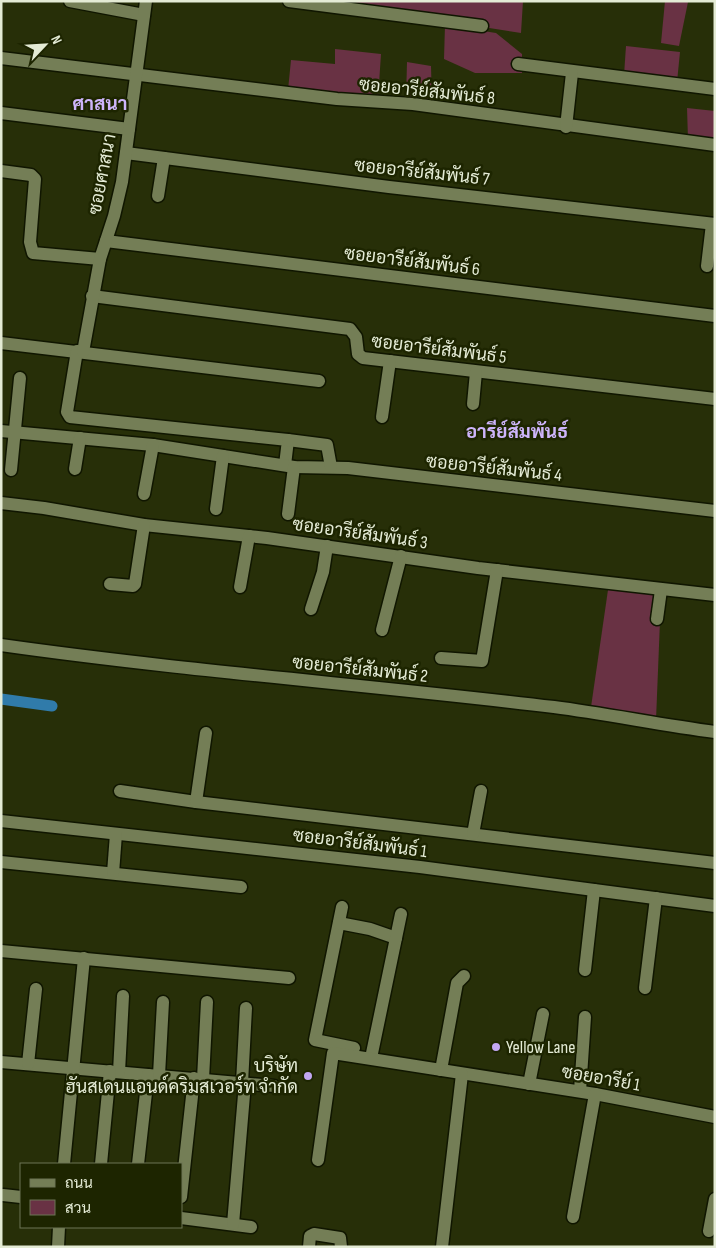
<svg xmlns="http://www.w3.org/2000/svg" width="716" height="1248" font-family="'Sofia Sans Condensed',Sarabun,sans-serif">
<style>
.green{fill:#693244}
.lines{fill:none;stroke-linecap:round;stroke-linejoin:round}
.canal{stroke:#307baa;stroke-width:11}
.minor-casing{stroke:#101600;stroke-width:15}
.minor{stroke:#747e56;stroke-width:12}
.poi-dot{fill:#c2a7f2;stroke:#1d2500;stroke-width:2}
.labels{text-anchor:middle;stroke-width:5;stroke-linejoin:round;paint-order:stroke}
.street-label{font-size:18px;fill:#e4ebd5;stroke:#1d2500}
.poi-label{font-size:18px;fill:#e4ebd5;stroke:#1d2500;text-anchor:start}
.neighbourhood-label{font-size:19px;font-weight:bold;fill:#ceb5fb;stroke:#1d2500}
</style>
<rect width="100%" height="100%" fill="#272f08"/>
<g class="green">
<path d="M 343,1 L 523,1 L 521,33 L 342,5 Z"/>
<path d="M 665,1 L 688,2 L 679,46 L 661,43 Z"/>
<path d="M 445,25 L 496,33 L 522,54 L 522,73 L 475,73 L 444,59 Z"/>
<path d="M 626,46 L 680,52 L 677,82 L 624,75 Z"/>
<path d="M 335,49 L 381,54 L 378,99 L 288,90 L 291,60 L 335,64 Z"/>
<path d="M 407,62 L 431,66 L 432,104 L 406,100 Z"/>
<path d="M 687,108 L 715,111 L 715,143 L 688,140 Z"/>
<path d="M 609,583 L 635,587 L 661,596 L 656,720 L 591,707 Z"/>
</g>
<g class="lines">
<path class="canal" d="M 1,699 L 52,706"/>
<defs>
<g id="minor">
<path d="M 70,1 L 144,15"/>
<path d="M 289,1 L 482,26"/>
<path d="M 1,58 L 337,99 L 413,104 L 715,145"/>
<path d="M 518,64 L 715,89"/>
<path d="M 1,113 L 129,129"/>
<path d="M 566,127 L 572,73"/>
<path d="M 126,153 L 389,187 L 715,224"/>
<path d="M 1,171 L 31,175 L 35,179 L 30,242 L 33,253 L 100,259"/>
<path d="M 158,196 L 164,158"/>
<path d="M 106,241 L 715,316"/>
<path d="M 707,266 L 712,224"/>
<path d="M 92,296 L 350,329 L 356,337 L 358,354 L 363,358 L 715,399"/>
<path d="M 1,343 L 319,381"/>
<path d="M 77,351 L 67,412 L 70,417 L 288,440 L 285,465"/>
<path d="M 83,352 L 100,259 L 114,216 L 122,182 L 146,1"/>
<path d="M 473,404 L 476,372"/>
<path d="M 382,417 L 390,361"/>
<path d="M 1,431 L 153,445 L 294,467 L 348,468 L 715,511"/>
<path d="M 288,440 L 327,445 L 331,467"/>
<path d="M 75,469 L 80,438"/>
<path d="M 11,470 L 20,378"/>
<path d="M 144,494 L 153,445"/>
<path d="M 1,503 L 44,508 L 144,525 L 267,538 L 478,568 L 715,595"/>
<path d="M 216,509 L 223,456"/>
<path d="M 288,514 L 294,467"/>
<path d="M 110,584 L 133,586 L 135,584 L 144,525"/>
<path d="M 240,587 L 249,536"/>
<path d="M 311,609 L 323,572 L 327,546"/>
<path d="M 657,619 L 661,590"/>
<path d="M 382,630 L 401,556"/>
<path d="M 1,645 C 185,671 370,685 554,707 C 608,714 661,725 715,732"/>
<path d="M 441,658 L 482,661 L 497,570"/>
<path d="M 120,791 L 196,802 L 715,863"/>
<path d="M 196,802 L 206,733"/>
<path d="M 1,821 L 420,867 L 715,906"/>
<path d="M 473,834 L 481,791"/>
<path d="M 1,862 L 241,887"/>
<path d="M 113,873 L 116,834"/>
<path d="M 342,907 L 315,1040 L 354,1048"/>
<path d="M 339,923 L 370,929 L 396,938"/>
<path d="M 1,951 L 289,978"/>
<path d="M 585,970 L 594,890"/>
<path d="M 645,988 L 656,898"/>
<path d="M 371,1058 L 401,914"/>
<path d="M 1,1062 L 274,1086"/>
<path d="M 28,1064 L 36,989"/>
<path d="M 441,1070 L 457,983 L 464,976"/>
<path d="M 119,1072 L 123,996"/>
<path d="M 159,1075 L 163,1002"/>
<path d="M 203,1079 L 207,1002"/>
<path d="M 242,1083 L 246,1008"/>
<path d="M 529,1084 L 543,1014"/>
<path d="M 580,1091 L 585,1017"/>
<path d="M 318,1160 L 333,1053 L 595,1094 L 715,1117"/>
<path d="M 64,1164 L 84,958"/>
<path d="M 101,1164 L 110,1071"/>
<path d="M 138,1164 L 148,1075"/>
<path d="M 3,1195 L 21,1197"/>
<path d="M 181,1197 L 194,1078"/>
<path d="M 573,1217 L 595,1094"/>
<path d="M 181,1218 L 251,1227"/>
<path d="M 233,1224 L 245,1083"/>
<path d="M 709,1231 L 715,1199"/>
<path d="M 58,1247 L 59,1227"/>
<path d="M 309,1247 L 310,1236 L 314,1234 L 340,1238 L 341,1247"/>
<path d="M 442,1247 L 462,1074"/>
</g>
</defs>
<use href="#minor" class="minor-casing"/>
<use href="#minor" class="minor"/>
</g>
<g class="poi-dot">
<circle cx="496" cy="1047" r="5"/>
<circle cx="308" cy="1076" r="5"/>
</g>
<g class="labels">
<g class="street-label">
<text transform="translate(427 91) rotate(6)" y="6">ซอยอารีย์สัมพันธ์ 8</text>
<text transform="translate(422 172) rotate(6)" y="6">ซอยอารีย์สัมพันธ์ 7</text>
<text transform="translate(102 174) rotate(-79)" y="6">ซอยศาสนา</text>
<text transform="translate(412 261) rotate(7)" y="6">ซอยอารีย์สัมพันธ์ 6</text>
<text transform="translate(439 349) rotate(7)" y="6">ซอยอารีย์สัมพันธ์ 5</text>
<text transform="translate(494 468) rotate(6)" y="6">ซอยอารีย์สัมพันธ์ 4</text>
<text transform="translate(360 533) rotate(8)" y="6">ซอยอารีย์สัมพันธ์ 3</text>
<text transform="translate(360 669) rotate(6)" y="6">ซอยอารีย์สัมพันธ์ 2</text>
<text transform="translate(360 843) rotate(7)" y="6">ซอยอารีย์สัมพันธ์ 1</text>
<text transform="translate(601 1078) rotate(10)" y="6">ซอยอารีย์ 1</text>
</g>
<g class="poi-label">
<text x="506" y="1053">Yellow Lane</text>
<text x="298" y="1072" text-anchor="end">บริษัท<tspan x="298" dy="21">ฮันสเดนแอนด์คริมสเวอร์ท จำกัด</tspan></text>
</g>
<g class="neighbourhood-label">
<text x="100" y="110">ศาสนา</text>
<text x="517" y="438">อารีย์สัมพันธ์</text>
</g>
</g>
<rect width="716" height="1248" fill="none" stroke="#e4ebd5" stroke-width="5"/>
<rect x="20" y="1163" width="162" height="65" fill="#1d2500" stroke="#6d7455"/>
<rect x="30" y="1179" width="25" height="8" fill="#747e56" stroke="#6d7455"/>
<text x="65" y="1188" font-size="15" fill="#e4ebd5">ถนน</text>
<rect x="30" y="1200" width="25" height="15" fill="#693244" stroke="#6d7455"/>
<text x="65" y="1213" font-size="15" fill="#e4ebd5">สวน</text>
<g transform="translate(45 45) rotate(65)" stroke="#1d2500" stroke-width="4" paint-order="stroke">
<path d="M0-4L9 19L0 12L-9 19Z" fill="#e4ebd5"/>
<text y="-8" font-size="14" font-weight="bold" text-anchor="middle" fill="#e4ebd5">N</text>
</g>
</svg>
